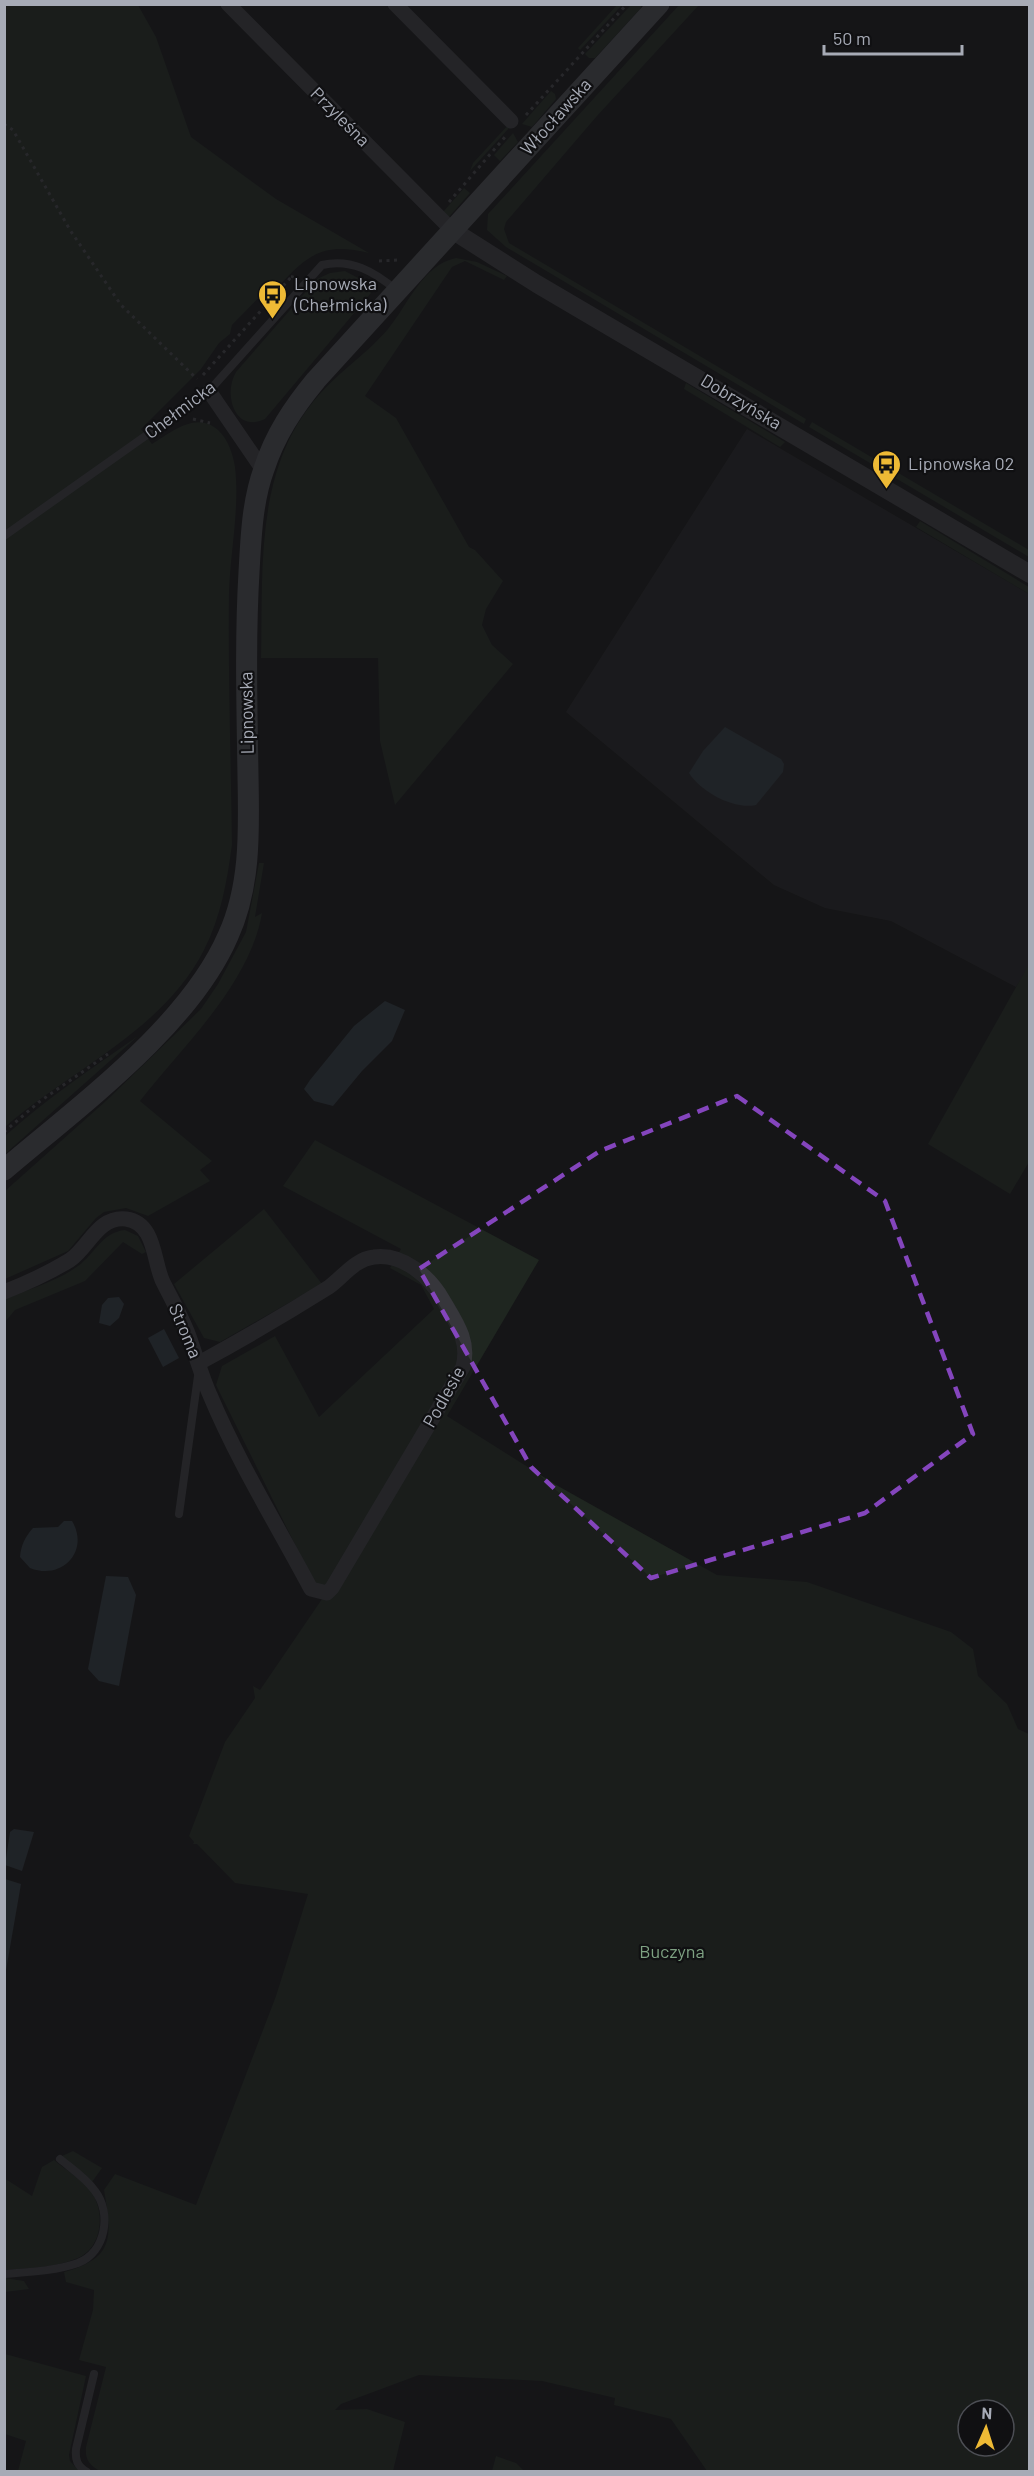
<svg xmlns="http://www.w3.org/2000/svg" width="1034" height="2476" font-family="Barlow,sans-serif">
<style>
.built{fill:#212124}
.green{fill:#1f2620;fill-rule:evenodd}
.water{fill:#2b333a}
.lines{fill:none;stroke-linecap:round;stroke-linejoin:round}
.path{stroke:#3c3d42;stroke-width:3;stroke-dasharray:3 4.5;stroke-linecap:butt}
.service{stroke:#36363b;stroke-width:8}
.minor{stroke:#36363b;stroke-width:15}
.tertiary{stroke:#36363b;stroke-width:18}
.secondary{stroke:#44454b;stroke-width:21}
.marked{fill:none;stroke:#8445bd;stroke-width:4.5;stroke-dasharray:12 8;stroke-linejoin:round}
.labels{text-anchor:middle;stroke-width:4.5;stroke-linejoin:round;paint-order:stroke}
.street-label{font-size:18px;fill:#a7abb6;stroke:#101012}
.poi-label{font-size:18px;fill:#a7abb6;stroke:#101012;text-anchor:start}
.park-label{font-size:18px;fill:#7ea182;stroke:#101012}
</style>
<rect width="100%" height="100%" fill="#151517"/>
<path class="built" d="M 747,429 L 1029,594 L 1030,964 L 1016,987 L 891,921 L 825,908 L 774,885 L 566,712 Z"/>
<g class="green">
<path d="M 680,4 L 699,5 L 597,116 L 506,222 L 504,229 L 509,243 L 806,419 L 804,424 L 506,247 L 487,230 L 488,214 Z"/>
<path d="M 5,5 L 138,5 L 156,37 L 191,137 L 276,199 L 369,253 C 324,242 308,254 278,287 L 273,283 L 232,325 L 230,334 L 219,343 L 201,369 L 141,429 L 152,444 C 172,432 196,411 218,430 C 228,439 233,454 235,467 C 240,508 230,553 229,594 C 228,678 231,761 232,845 C 227,881 221,917 204,950 C 163,1031 70,1070 5,1127 Z"/>
<path d="M 617,5 L 622,5 L 580,50 L 578,48 Z"/>
<path d="M 631,5 L 641,5 L 641,8 L 595,58 L 589,58 L 585,54 Z"/>
<path d="M 551,91 L 555,94 L 556,99 L 532,127 L 522,124 Z"/>
<path d="M 509,124 L 511,126 L 470,171 L 473,163 Z"/>
<path d="M 513,133 L 518,142 L 500,161 L 494,155 Z"/>
<path d="M 464,188 L 470,193 L 449,217 L 443,212 Z"/>
<path d="M 456,258 L 477,262 L 507,276 L 504,280 L 465,261 L 452,267 L 365,396 L 396,418 L 469,547 L 475,550 L 503,581 L 486,609 L 482,625 L 492,645 L 513,664 L 395,805 L 380,741 L 378,658 L 261,658 C 263,573 255,477 310,406 C 332,376 364,357 388,329 C 408,305 422,265 456,258 Z"/>
<path d="M 345,271 L 362,280 L 371,293 L 265,419 C 234,434 223,393 236,372 L 317,279 L 330,273 Z"/>
<path d="M 686,383 L 785,442 L 780,447 L 684,389 Z"/>
<path d="M 812,422 L 1029,550 L 1029,557 L 809,427 Z"/>
<path d="M 920,521 L 1029,587 L 1029,594 L 916,527 Z"/>
<path d="M 259,863 L 264,863 L 255,917 L 262,913 C 250,984 183,1046 140,1101 L 212,1161 L 200,1170 L 210,1181 L 148,1216 L 126,1208 L 104,1212 L 96,1218 L 68,1251 L 5,1279 L 5,1191 L 107,1100 L 201,1009 L 218,984 L 246,932 Z"/>
<path d="M 1029,964 L 1029,1162 L 1010,1194 L 928,1144 Z"/>
<path d="M 138,1036 L 5,1154 L 5,1136 C 46,1099 92,1068 138,1036 Z"/>
<path d="M 315,1140 L 539,1260 L 447,1416 L 558,1486 L 717,1575 L 807,1582 L 951,1632 L 973,1649 L 978,1676 L 1007,1704 L 1018,1729 L 1029,1734 L 1029,2471 L 707,2471 L 671,2419 L 614,2405 L 615,2398 L 542,2381 L 419,2375 L 341,2404 L 335,2410 L 367,2409 L 405,2422 L 393,2471 L 100,2471 C 89,2465 85,2460 86,2447 L 106,2367 L 79,2360 L 93,2310 L 94,2290 L 66,2282 L 64,2272 C 115,2258 112,2237 104,2190 L 115,2174 L 196,2205 L 276,1996 L 308,1894 L 235,1883 L 197,1844 L 193,1844 L 194,1842 L 189,1836 L 225,1742 L 255,1698 L 253,1686 L 260,1690 L 322,1599 L 216,1385 L 222,1366 L 275,1336 L 319,1417 L 434,1309 L 421,1285 L 390,1268 L 401,1249 L 283,1186 ZM 968,2410 L 1004,2410 L 1004,2446 L 968,2446 Z"/>
<path d="M 264,1209 L 322,1284 L 220,1342 L 204,1338 L 174,1284 Z"/>
<path d="M 125,1230 L 138,1236 L 146,1252 L 142,1254 L 123,1242 L 85,1281 L 15,1310 L 5,1322 L 5,1299 C 29,1289 56,1282 78,1266 C 95,1254 102,1232 125,1230 Z"/>
<path d="M 73,2151 L 102,2168 L 92,2182 L 62,2156 Z"/>
<path d="M 54,2160 C 66,2170 80,2178 90,2190 C 106,2211 103,2247 78,2258 C 55,2268 29,2268 5,2270 L 4,2178 L 32,2196 L 42,2167 Z"/>
<path d="M 5,2278 L 24,2281 L 29,2289 L 5,2292 Z"/>
<path d="M 5,2354 L 86,2376 L 69,2455 L 70,2461 L 79,2471 L 18,2471 L 26,2441 L 5,2434 Z"/>
<path d="M 496,2456 L 516,2463 L 524,2471 L 492,2471 Z"/>
</g>
<g class="water">
<path d="M 725,727 L 781,759 L 784,764 L 783,772 L 756,805 C 734,810 701,792 689,773 L 703,751 Z"/>
<path d="M 385,1001 L 405,1010 L 392,1041 L 362,1071 L 333,1106 L 314,1101 L 304,1089 L 310,1080 L 354,1026 Z"/>
<path d="M 119,1297 L 124,1304 L 119,1318 L 110,1326 L 99,1323 L 102,1305 L 108,1298 Z"/>
<path d="M 164,1329 L 179,1358 L 163,1367 L 148,1338 Z"/>
<path d="M 64,1521 L 72,1521 C 90,1551 62,1581 30,1568 L 20,1557 C 21,1545 25,1537 33,1528 L 58,1527 Z"/>
<path d="M 106,1576 L 128,1577 L 136,1595 L 119,1686 L 99,1681 L 88,1669 Z"/>
<path d="M 14,1829 L 34,1832 L 22,1871 L 5,1865 L 10,1832 Z"/>
<path d="M 5,1879 L 21,1884 L 5,1976 L 4,1879 Z"/>
</g>
<g class="lines">
<g class="path">
<path d="M 526,115 L 627,4"/>
<path d="M 4,124 L 13,130 L 70,230 L 121,305 L 197,379"/>
<path d="M 449,202 L 505,137"/>
<path d="M 379,261 L 399,260"/>
<path d="M 203,375 L 293,275 L 292,278"/>
<path d="M 193,419 L 210,423"/>
<path d="M 4,1132 L 39,1102 L 108,1054"/>
</g>
<g class="service">
<path d="M 4,536 L 209,391 L 322,265 C 351,258 375,272 396,290"/>
<path d="M 179,1514 L 198,1376"/>
<path d="M 4,2274 C 29,2272 55,2271 78,2263 C 106,2252 112,2213 95,2191 C 86,2178 72,2169 60,2159"/>
<path d="M 87,2472 C 77,2466 75,2460 76,2449 L 94,2374"/>
</g>
<g class="minor">
<path d="M 228,4 L 452,230"/>
<path d="M 395,4 L 511,121"/>
<path d="M 209,391 L 263,470"/>
<path d="M 4,1292 C 27,1283 49,1273 70,1260 C 89,1247 98,1216 126,1219 C 156,1223 153,1262 163,1282 C 171,1298 180,1314 187,1331 C 195,1352 201,1375 210,1395 C 238,1462 277,1525 311,1589 L 327,1593 L 332,1588 L 463,1367 C 470,1341 456,1322 443,1300 C 430,1277 403,1253 374,1257 C 355,1259 343,1277 329,1287 C 286,1314 243,1339 199,1363"/>
</g>
<path class="tertiary" d="M 452,230 L 537,284 L 1030,574"/>
<path class="secondary" d="M 4,1170 C 79,1106 189,1026 228,936 C 251,886 249,830 248,776 C 247,708 245,640 249,572 C 251,538 252,502 264,469 C 275,435 293,408 316,380 L 659,4"/>
</g>
<path d="M0 0H1034V2476H0ZM 737,1096 L 885,1201 L 973,1434 L 865,1513 L 651,1578 L 531,1467 L 419,1269 L 600,1151 Z" fill="#151517" fill-opacity=".55" fill-rule="evenodd"/>
<path class="marked" d="M 737,1096 L 885,1201 L 973,1434 L 865,1513 L 651,1578 L 531,1467 L 419,1269 L 600,1151 Z"/>
<defs>
<symbol id="bus-pin" viewBox="-11 -11 22 30"><path d="M0 17L-7.5 6A9.5 9.5 0 1 1 7.5 6Z" fill="#eeba35" stroke="#101012"/><path d="M-5-6H5V4H4V6H2V4H-2V6H-4V4H-5ZM-3.5-4V0h7V-4ZM-3.5 1.2v1.5H-2V1.2ZM2 1.2v1.5H3.5V1.2Z" fill="#111"/></symbol>
</defs>
<g fill-rule="evenodd">
<use href="#bus-pin" x="256" y="278" width="33" height="45"/>
<use href="#bus-pin" x="870" y="448" width="33" height="45"/>
</g>
<g class="labels">
<g class="street-label">
<text transform="translate(340 117) rotate(45)" y="6">Przyleśna</text>
<text transform="translate(556 117) rotate(-48)" y="6">Włocławska</text>
<text transform="translate(741 402) rotate(31)" y="6">Dobrzyńska</text>
<text transform="translate(180 410) rotate(-37)" y="6">Chełmicka</text>
<text transform="translate(247 713) rotate(-91)" y="6">Lipnowska</text>
<text transform="translate(185 1331) rotate(67)" y="6">Stroma</text>
<text transform="translate(444 1397) rotate(-61)" y="6">Podlesie</text>
</g>
<g class="poi-label">
<text x="294" y="290">Lipnowska<tspan x="294" dy="21">(Chełmicka)</tspan></text>
<text x="908" y="470">Lipnowska 02</text>
</g>
<g class="park-label">
<text x="672" y="1958">Buczyna</text>
</g>
</g>
<rect width="1034" height="2476" fill="none" stroke="#a7abb6" stroke-width="12"/>
<g transform="translate(986 2428) rotate(3)"><circle r="28" fill="#101012" stroke="#4c4e54" stroke-width="1.5"/>
<path d="M0-4.5L10 22L0 15L-10 22Z" fill="#eeba35"/>
<text y="-9" font-size="16" font-weight="bold" text-anchor="middle" fill="#a7abb6">N</text>
</g>
<path d="M824 45v9h138v-9" fill="none" stroke="#a7abb6" stroke-width="3"/>
<text x="833" y="45" font-size="18" fill="#a7abb6" stroke="#101012" stroke-width="4.5" paint-order="stroke">50 m</text>
</svg>
